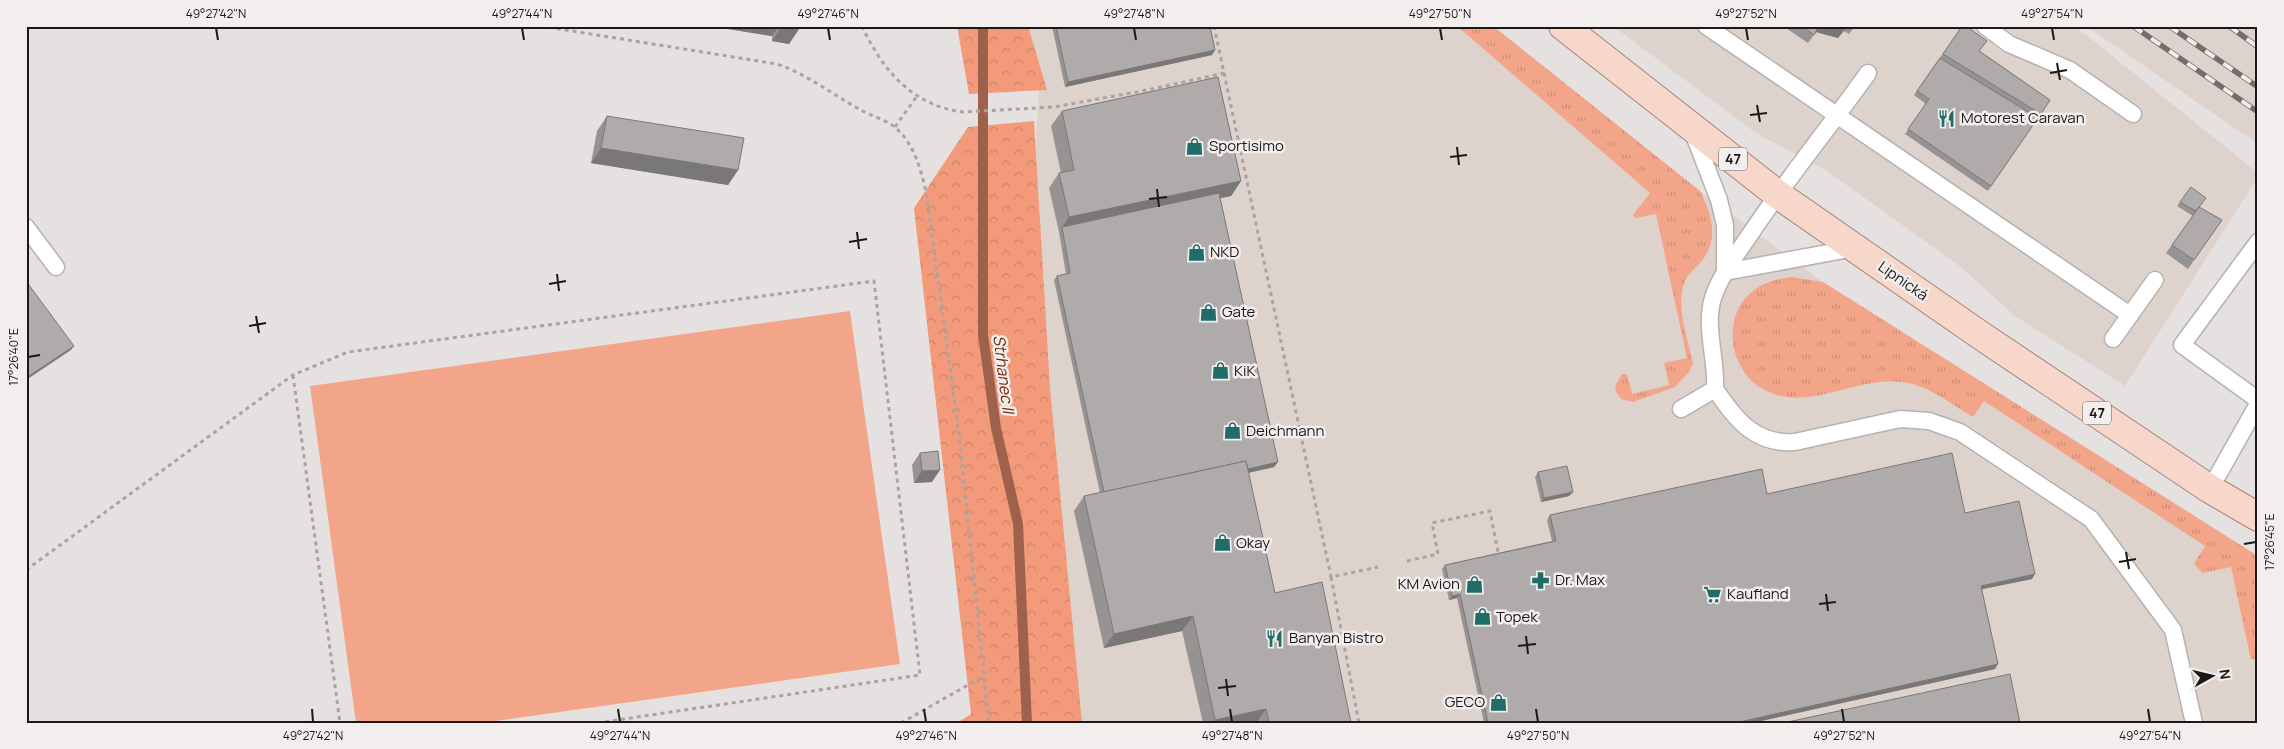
<svg xmlns="http://www.w3.org/2000/svg" width="2284" height="749" font-family="Manrope,sans-serif">
<style>
.built{fill:#ded2cd}
.grass{fill:url(#grass-tufts)}
.forest{fill:url(#forest-crowns)}
.park{fill:#f3a589}
.lines{fill:none;stroke-linecap:round;stroke-linejoin:round}
.stream{stroke:#9e614b;stroke-width:10}
.lane-casing{stroke:#b5b2b0;stroke-width:19}
.primary-casing{stroke:#a78376;stroke-width:30}
.path{stroke:#a7a4a3;stroke-width:3;stroke-dasharray:4 4;stroke-linecap:butt}
.lane{stroke:#fff;stroke-width:16}
.primary{stroke:#f8d7cb;stroke-width:28}
.rail-casing{stroke:#716f6e;stroke-width:5.5}
.rail{stroke:#f2eeed;stroke-width:4;stroke-dasharray:11;stroke-linecap:butt}
.wall{fill:#969392}
.shaded-wall{fill:#7a7877}
.building{fill:#afabaa;stroke:#7a7877}
.ticks{fill:none;stroke:#1a1918;stroke-width:2}
.labels{text-anchor:middle;stroke-width:5;stroke-linejoin:round;paint-order:stroke}
.shield{fill:#f2eeed;stroke:#5b5958;stroke-width:1}
.shield-label{font-size:14px;font-weight:bold;fill:#1a1918}
.poi-label{font-size:15px;fill:#1a1918;stroke:#f2eeed;text-anchor:start}
.street-label{font-size:15px;fill:#1a1918;stroke:#f2eeed}
.water-label{font-size:16px;font-style:italic;fill:#782a08;stroke:#f2eeed}
.neatline{fill:none;stroke:#1a1918;stroke-width:2}
.ticks-label{font-size:12px;text-anchor:middle;fill:#1a1918}
</style>
<defs>
<pattern id="grass-tufts" width="24" height="20" patternUnits="userSpaceOnUse" patternTransform="scale(1.25)"><rect width="24" height="20" fill="#f3a589"/><path d="M3 7l-1-3M5 7V3M7 7l1-3M15 17l-1-3M17 17v-4M19 17l1-3" fill="none" stroke="#d08d76"/></pattern>
<pattern id="forest-crowns" width="20" height="18" patternUnits="userSpaceOnUse" patternTransform="scale(1.25)"><rect width="20" height="18" fill="#f39a7a"/><path d="M2 6a3 3 0 1 1 6 0M12 15a3 3 0 1 1 6 0" fill="none" stroke="#d08469"/></pattern>
</defs>
<rect width="100%" height="100%" fill="#e5e1e0"/>
<g class="built">
<path d="M 1026,26 L 1493,26 L 1700,191 L 1823,282 L 2225,535 L 2252,660 L 2258,658 L 2258,723 L 1080,723 L 1026,299 L 1039,91 Z"/>
<path d="M 1613,26 L 2075,26 L 2258,173 L 2258,177 L 2125,386 L 2015,316 L 1961,267 L 1827,171 L 1756,133 Z"/>
<path d="M 2086,26 L 2258,26 L 2258,144 Z"/>
</g>
<g class="grass">
<path d="M 1457,26 L 1493,26 L 1700,191 C 1712,214 1720,241 1700,263 C 1693,270 1685,277 1683,287 C 1677,311 1688,339 1693,363 L 1689,372 L 1675,387 L 1633,402 L 1621,399 L 1615,390 L 1616,384 L 1622,374 L 1627,374 L 1632,394 L 1669,385 L 1664,363 L 1687,358 L 1656,214 L 1635,218 L 1633,215 L 1650,193 Z"/>
<path d="M 1792,277 L 1823,282 L 2258,556 L 2258,658 L 2251,660 L 2231,567 L 2203,573 L 2194,564 L 2205,546 L 1984,401 L 1973,417 C 1951,404 1928,385 1902,382 C 1855,376 1806,415 1761,388 C 1749,381 1741,369 1736,356 C 1730,339 1732,316 1743,301 C 1755,285 1773,279 1792,277 Z"/>
</g>
<g class="forest">
<path d="M 957,26 L 1028,26 L 1047,90 L 969,94 Z"/>
<path d="M 1034,121 L 1050,388 L 1082,723 L 957,723 L 971,714 L 914,208 L 968,127 Z"/>
</g>
<path class="park" d="M 850,311 L 900,664 L 481,723 L 356,723 L 310,386 Z"/>
<g class="lines">
<path class="stream" d="M 983,26 L 983,335 L 996,428 L 1018,524 L 1027,723"/>
<defs>
<g id="lane">
<path d="M 1706,26 L 2130,315"/>
<path d="M 1985,26 L 2009,44 L 2070,70 L 2133,114"/>
<path d="M 1692,130 L 1719,200 L 1725,225 L 1725,272"/>
<path d="M 26,227 L 56,267"/>
<path d="M 2258,242 L 2182,345 L 2258,400"/>
<path d="M 1725,272 L 1855,248"/>
<path d="M 2113,339 L 2155,280"/>
<path d="M 1715,389 C 1735,419 1755,445 1795,442 L 1900,419 L 1929,421 L 1960,432 L 2091,519 L 2173,630 L 2194,723"/>
<path d="M 1681,409 L 1715,389 C 1717,360 1704,327 1713,298 C 1720,276 1736,255 1749,236 C 1786,180 1829,128 1868,73"/>
<path d="M 2210,489 L 2258,404"/>
</g>
<path id="primary" d="M 1563,26 L 1777,194 L 1983,337 L 2210,489 L 2258,517"/>
</defs>
<use href="#lane" class="lane-casing"/>
<use href="#primary" class="primary-casing"/>
<g class="path">
<path d="M 541,26 L 777,64 C 807,74 833,95 861,110 C 871,116 887,120 896,128 C 915,145 922,173 927,197 L 959,435 L 989,723"/>
<path d="M 862,26 C 882,70 913,106 963,112 L 1054,107 L 1142,91 L 1225,73"/>
<path d="M 1214,26 L 1331,577 L 1378,567"/>
<path d="M 895,127 L 917,96"/>
<path d="M 293,375 L 340,723"/>
<path d="M 1407,561 L 1438,554 L 1432,523 L 1490,511 L 1499,557"/>
<path d="M 26,570 L 293,375 L 348,352 L 874,281 L 920,675 L 597,723"/>
<path d="M 1331,577 L 1359,723"/>
<path d="M 901,723 L 984,676"/>
</g>
<use href="#lane" class="lane"/>
<use href="#primary" class="primary"/>
<defs>
<g id="rail">
<path d="M 2133,26 L 2258,112"/>
<path d="M 2169,26 L 2258,87"/>
<path d="M 2229,26 L 2258,47"/>
</g>
</defs>
<use href="#rail" class="rail-casing"/>
<use href="#rail" class="rail"/>
</g>
<g class="wall">
<path d="M 709,26 L 801,26 L 789,44 L 772,41 L 772,36 Z"/>
<path d="M 1052,26 L 1210,26 L 1215,50 L 1212,55 L 1065,87 Z"/>
<path d="M 1783,26 L 1855,26 L 1849,34 L 1844,31 L 1838,38 L 1816,32 L 1808,43 Z"/>
<path d="M 1962,26 L 1980,51 L 2050,100 L 1988,191 L 1905,134 L 1926,104 L 1914,95 Z"/>
<path d="M 1062,111 L 1241,181 L 1231,196 L 1220,198 L 1274,467 L 1248,473 L 1275,593 L 1351,723 L 1203,723 L 1182,631 L 1104,648 L 1074,511 L 1084,496 L 1100,493 L 1054,280 L 1057,276 L 1066,274 L 1059,232 L 1049,188 L 1059,173 L 1061,173 L 1051,126 Z"/>
<path d="M 607,116 L 738,170 L 728,185 L 591,163 L 597,131 Z"/>
<path d="M 2191,187 L 2199,207 L 2222,220 L 2188,269 L 2166,253 L 2193,216 L 2177,206 Z"/>
<path d="M 920,453 L 932,482 L 914,483 L 912,465 Z"/>
<path d="M 1538,472 L 1573,492 L 1569,496 L 1541,502 L 1535,477 Z"/>
<path d="M 1767,494 L 1965,513 L 2032,579 L 1982,589 L 1995,669 L 1752,723 L 1484,723 L 1457,598 L 1449,600 L 1442,569 L 1445,565 L 1552,541 L 1547,520 L 1550,515 Z"/>
</g>
<g class="shaded-wall">
<path d="M 709,26 L 779,26 L 772,36 Z"/>
<path d="M 782,26 L 801,26 L 789,44 L 772,41 Z"/>
<path d="M 1819,26 L 1832,26 L 1844,30 L 1838,38 L 1816,32 Z"/>
<path d="M 1215,50 L 1212,55 L 1065,87 L 1068,82 Z"/>
<path d="M 601,148 L 738,170 L 728,185 L 591,163 Z"/>
<path d="M 1241,181 L 1231,196 L 1062,231 L 1062,227 L 1059,232 L 1069,217 Z"/>
<path d="M 74,346 L 71,350 L 26,380 L 26,378 Z"/>
<path d="M 1278,462 L 1274,467 L 1102,505 L 1106,500 Z"/>
<path d="M 940,470 L 932,482 L 914,483 L 922,471 Z"/>
<path d="M 1573,492 L 1569,496 L 1541,502 L 1544,498 Z"/>
<path d="M 2035,574 L 2032,579 L 1978,590 L 1981,586 Z"/>
<path d="M 1460,594 L 1457,598 L 1449,600 L 1452,596 Z"/>
<path d="M 1193,616 L 1182,631 L 1104,648 L 1114,634 Z"/>
<path d="M 1998,664 L 1995,669 L 1752,723 L 1735,723 Z"/>
<path d="M 1266,709 L 1256,723 L 1213,723 L 1215,720 Z"/>
</g>
<g class="building">
<path d="M 1056,26 L 1210,26 L 1215,50 L 1068,82 Z"/>
<path d="M 1802,26 L 1819,26 L 1814,35 Z"/>
<path d="M 1832,26 L 1847,26 L 1844,30 Z"/>
<path d="M 1962,26 L 1966,26 L 1987,41 L 1979,51 L 2050,100 L 2041,114 L 1943,54 Z"/>
<path d="M 1940,58 L 2038,118 L 1991,186 L 1908,129 L 1929,99 L 1917,91 Z"/>
<path d="M 1218,77 L 1241,181 L 1069,217 L 1059,173 L 1074,170 L 1062,111 Z"/>
<path d="M 607,116 L 744,138 L 738,170 L 601,148 Z"/>
<path d="M 2191,187 L 2206,198 L 2196,211 L 2180,202 Z"/>
<path d="M 1219,193 L 1278,462 L 1248,469 L 1246,461 L 1104,492 L 1057,276 L 1070,273 L 1062,227 Z"/>
<path d="M 2199,207 L 2222,220 L 2194,260 L 2172,245 Z"/>
<path d="M 26,281 L 74,346 L 26,378 Z"/>
<path d="M 938,451 L 940,470 L 922,471 L 920,453 Z"/>
<path d="M 1952,453 L 1965,513 L 2019,501 L 2035,574 L 1981,586 L 1998,664 L 1735,723 L 1488,723 L 1460,594 L 1452,596 L 1445,565 L 1556,541 L 1550,515 L 1762,469 L 1767,494 Z"/>
<path d="M 1246,461 L 1275,593 L 1322,582 L 1351,723 L 1269,723 L 1266,709 L 1215,720 L 1193,616 L 1114,634 L 1084,496 Z"/>
<path d="M 1567,466 L 1573,492 L 1544,498 L 1538,472 Z"/>
<path d="M 2010,674 L 2020,723 L 1783,723 Z"/>
</g>
<path class="ticks" d="M 216,28 L 218,40M 522,28 L 524,40M 828,28 L 830,40M 1134,28 L 1136,40M 1440,28 L 1442,40M 1746,28 L 1748,40M 2052,28 L 2054,40M 2057,63 L 2060,80M 2050,73 L 2067,70M 1757,105 L 1760,122M 1750,115 L 1767,113M 1457,147 L 1459,165M 1450,157 L 1467,155M 1157,189 L 1159,207M 1149,199 L 1167,197M 857,232 L 859,249M 849,242 L 867,239M 557,274 L 559,291M 549,284 L 566,281M 256,316 L 259,333M 249,326 L 266,323M 28,357 L 40,355M 2244,544 L 2256,542M 2126,552 L 2129,569M 2119,562 L 2136,559M 1826,594 L 1828,611M 1819,604 L 1836,602M 1526,636 L 1528,654M 1518,646 L 1536,644M 1226,679 L 1228,696M 1218,688 L 1236,686M 312,709 L 313,722M 618,709 L 620,722M 924,709 L 926,722M 1230,709 L 1232,722M 1536,709 L 1538,722M 1842,709 L 1844,722M 2148,709 L 2150,722"/>
<defs>
<symbol id="restaurant-bare" viewBox="-9 -9 18 18"><path d="M-5-6h1v4h1v-4h1v4h1v-4h1v5L-1.5 .5V6h-2V.5L-5-1ZM5-6V6H3V1.5H1.5Q1.5-4 5-6Z" fill="#216c68" stroke="#f2eeed" stroke-width="2.5" paint-order="stroke"/></symbol>
<symbol id="shop-bare" viewBox="-9 -9 18 18"><path d="M-5-2.5h2.3a2.7 3.5 0 0 1 5.4 0H5L5.5 6h-11ZM-1.5-2.5h3a1.5 2.3 0 0 0-3 0Z" fill="#216c68" stroke="#f2eeed" stroke-width="2.5" paint-order="stroke"/></symbol>
<symbol id="pharmacy-bare" viewBox="-9 -9 18 18"><path d="M-2-6h4v4h4v4h-4v4h-4v-4h-4v-4h4Z" fill="#216c68" stroke="#f2eeed" stroke-width="2.5" paint-order="stroke"/></symbol>
<symbol id="supermarket-bare" viewBox="-9 -9 18 18"><path d="M-6-5.5h2.5l.6 2H6L4.5 2H-2.5L-4.4-4H-6ZM-1.5 3.2a1.3 1.3 0 1 0 .1 0ZM3 3.2a1.3 1.3 0 1 0 .1 0Z" fill="#216c68" stroke="#f2eeed" stroke-width="2.5" paint-order="stroke"/></symbol>
</defs>
<g fill-rule="evenodd">
<use href="#restaurant-bare" x="1934" y="106" width="25" height="25"/>
<use href="#shop-bare" x="1182" y="134" width="25" height="25"/>
<use href="#shop-bare" x="1184" y="240" width="25" height="25"/>
<use href="#shop-bare" x="1196" y="300" width="25" height="25"/>
<use href="#shop-bare" x="1208" y="358" width="25" height="25"/>
<use href="#shop-bare" x="1220" y="418" width="25" height="25"/>
<use href="#shop-bare" x="1210" y="530" width="25" height="25"/>
<use href="#pharmacy-bare" x="1528" y="568" width="25" height="25"/>
<use href="#shop-bare" x="1462" y="572" width="25" height="25"/>
<use href="#supermarket-bare" x="1700" y="582" width="25" height="25"/>
<use href="#shop-bare" x="1470" y="604" width="25" height="25"/>
<use href="#restaurant-bare" x="1262" y="626" width="25" height="25"/>
<use href="#shop-bare" x="1486" y="690" width="25" height="25"/>
</g>
<g class="labels">
<g class="shield">
<rect x="1719" y="147.5" width="28" height="23" rx="4"/>
<rect x="2083" y="401.5" width="28" height="23" rx="4"/>
</g>
<g class="shield-label">
<text x="1733" y="164">47</text>
<text x="2097" y="418">47</text>
</g>
<g class="poi-label">
<text x="1961" y="123">Motorest Caravan</text>
<text x="1209" y="151">Sportisimo</text>
<text x="1210" y="257">NKD</text>
<text x="1222" y="317">Gate</text>
<text x="1234" y="376">KiK</text>
<text x="1246" y="436">Deichmann</text>
<text x="1236" y="548">Okay</text>
<text x="1555" y="585">Dr. Max</text>
<text x="1460" y="589" text-anchor="end">KM Avion</text>
<text x="1727" y="599">Kaufland</text>
<text x="1496" y="622">Topek</text>
<text x="1289" y="643">Banyan Bistro</text>
<text x="1485" y="707" text-anchor="end">GECO</text>
</g>
<g class="street-label">
<text transform="translate(1903 281) rotate(35)" y="5">Lipnická</text>
</g>
<g class="water-label">
<text transform="translate(1004 374) rotate(83)" y="6">Strhanec II</text>
</g>
</g>
<rect width="2284" height="749" fill="none" stroke="#f2eeed" stroke-width="55"/>
<g transform="translate(2212 676) rotate(82)" stroke="#f2eeed" stroke-width="4" paint-order="stroke">
<path d="M0-4L9 19L0 12L-9 19Z" fill="#1a1918"/>
<text y="-8" font-size="14" font-weight="bold" text-anchor="middle" fill="#1a1918">N</text>
</g>
<rect x="28" y="28" width="2228" height="694" class="neatline"/>
<g class="ticks-label">
<text x="216" y="18">49°27'42"N</text>
<text x="522" y="18">49°27'44"N</text>
<text x="828" y="18">49°27'46"N</text>
<text x="1134" y="18">49°27'48"N</text>
<text x="1440" y="18">49°27'50"N</text>
<text x="1746" y="18">49°27'52"N</text>
<text x="2052" y="18">49°27'54"N</text>
<text transform="translate(14 357) rotate(-90)" y="4">17°26'40"E</text>
<text transform="translate(2270 542) rotate(-90)" y="4">17°26'45"E</text>
<text x="313" y="740">49°27'42"N</text>
<text x="620" y="740">49°27'44"N</text>
<text x="926" y="740">49°27'46"N</text>
<text x="1232" y="740">49°27'48"N</text>
<text x="1538" y="740">49°27'50"N</text>
<text x="1844" y="740">49°27'52"N</text>
<text x="2150" y="740">49°27'54"N</text>
</g>
</svg>
